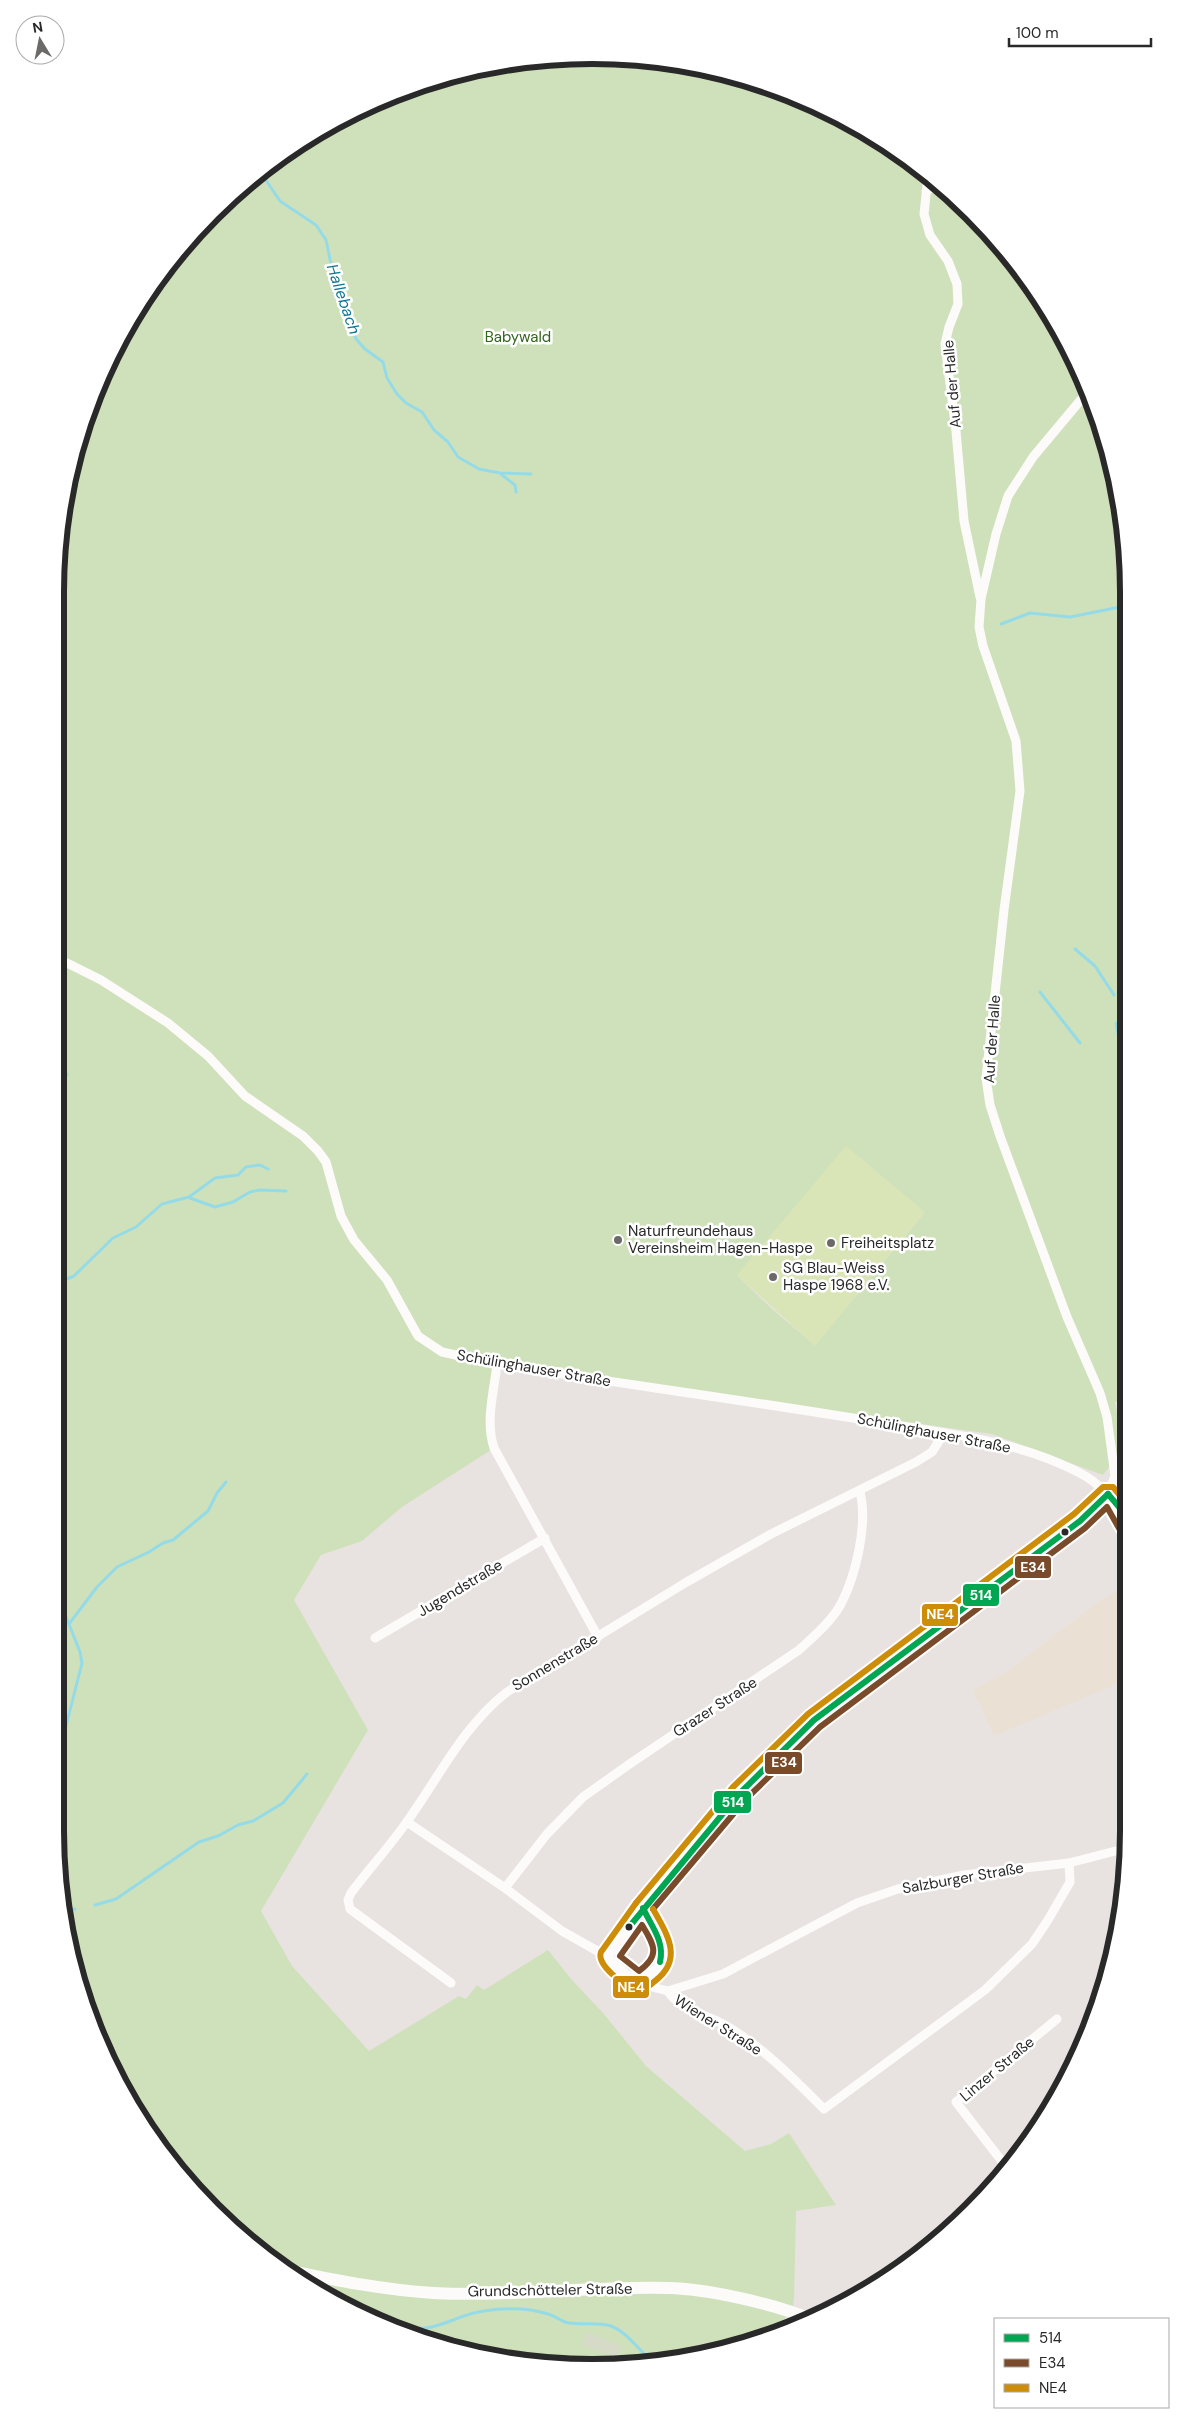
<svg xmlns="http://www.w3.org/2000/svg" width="1184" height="2423" font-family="'DM Sans',sans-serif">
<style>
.education{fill:#eae0d4}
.green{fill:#cfe1ba;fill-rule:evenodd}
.cemetery{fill:#d6dbc7}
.pitch{fill:#dae5b7}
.water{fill:#95dbe7}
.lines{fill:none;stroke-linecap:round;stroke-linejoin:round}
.stream{stroke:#95dbe7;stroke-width:3}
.street{stroke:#fcfbfa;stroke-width:9}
.secondary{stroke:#fcfbfa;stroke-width:12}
.bus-1-casing{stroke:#fff;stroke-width:10}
.bus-2-casing{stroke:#fff;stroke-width:10}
.bus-3-casing{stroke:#fff;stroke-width:10}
.bus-1{stroke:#00a651;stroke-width:6}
.bus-2{stroke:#7a4b2a;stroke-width:6}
.bus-3{stroke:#ce8d08;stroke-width:6}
.poi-dot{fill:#6c6a69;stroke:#fff;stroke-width:2}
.bus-dot{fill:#292929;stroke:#fff;stroke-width:2}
.labels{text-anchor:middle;stroke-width:5;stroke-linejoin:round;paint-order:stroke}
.park-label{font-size:15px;fill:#33641c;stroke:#fff}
.street-label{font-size:15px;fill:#292929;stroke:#fff}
.poi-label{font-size:15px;fill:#292929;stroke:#fff;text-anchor:start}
.water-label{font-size:16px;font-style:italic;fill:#127795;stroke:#fff}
.rim{fill:none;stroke:#292929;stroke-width:6}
.line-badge{stroke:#fff;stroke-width:2}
.badge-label{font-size:14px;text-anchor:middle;font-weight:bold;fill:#fff}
</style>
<rect width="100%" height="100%" fill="#e8e3e0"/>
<path class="education" d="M 1128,1586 L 1128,1679 L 994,1736 L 973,1690 L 1006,1672 L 1104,1598 Z"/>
<path class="green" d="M 592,55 L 697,65 L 798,96 L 919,166 L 1018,265 L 1088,386 L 1124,522 L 1127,1402 L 1115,1402 L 1123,1442 L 1118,1466 L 1110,1466 L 1103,1475 L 992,1434 L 497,1364 L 494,1388 L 494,1448 L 402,1507 L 362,1541 L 321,1555 L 294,1600 L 368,1730 L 261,1911 L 292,1966 L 369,2051 L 459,1996 L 466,1999 L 477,1985 L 484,1990 L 548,1950 L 572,1980 L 604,2014 L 646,2066 L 745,2151 L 771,2144 L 789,2133 L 836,2205 L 796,2211 L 794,2299 L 792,2311 L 783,2320 L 785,2331 L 764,2340 L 662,2363 L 557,2367 L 487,2358 L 387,2327 L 323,2296 L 238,2235 L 166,2158 L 127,2099 L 84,2004 L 65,1935 L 55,1831 L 55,592 L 65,487 L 96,386 L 146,293 L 212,212 L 294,145 L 387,96 L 488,65 ZM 925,1212 L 815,1345 L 772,1309 L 737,1275 Z"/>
<path class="cemetery" d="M 587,2332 L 622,2346 L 618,2359 L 582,2345 Z"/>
<path class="pitch" d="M 846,1146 L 925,1212 L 815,1346 L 737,1275 Z"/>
<path class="water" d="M 1121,1048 L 1126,1054 L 1126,1070 L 1122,1069 L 1119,1057 Z"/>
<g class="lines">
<g class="stream">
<path d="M 261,173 L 280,201 L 316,225 L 326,240 L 335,283 L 345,303 L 356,339 L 365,349 L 383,362 L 387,378 L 397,394 L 406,403 L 422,412 L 434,430 L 448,442 L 458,457 L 479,469 L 500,473 L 531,474"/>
<path d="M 502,475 L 515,485 L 516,492"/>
<path d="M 1001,624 L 1030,613 L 1070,617 L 1125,606"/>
<path d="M 1075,949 L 1095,966 L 1114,995"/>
<path d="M 1040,992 L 1080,1043"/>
<path d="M 1116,1023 L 1121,1048"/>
<path d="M 55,1104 L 67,1074"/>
<path d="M 190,1198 L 215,1207 L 233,1202 L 250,1192 L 260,1190 L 286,1191"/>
<path d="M 55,1284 L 74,1276 L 113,1238 L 136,1227 L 162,1204 L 189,1197 L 215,1178 L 238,1175 L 246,1167 L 260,1165 L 268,1169"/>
<path d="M 55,1322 L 64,1318"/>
<path d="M 69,1624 L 97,1587 L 117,1567 L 149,1552 L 163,1543 L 173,1540 L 208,1511 L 217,1493 L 226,1482"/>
<path d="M 55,1758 L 65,1730 L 82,1663 L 80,1652 L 55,1589"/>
<path d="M 55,1793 C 68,1838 68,1863 63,1909"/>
<path d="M 95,1905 L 116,1899 L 199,1842 L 218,1836 L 238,1825 L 253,1821 L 283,1803 L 307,1774"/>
<path d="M 63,1912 L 75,1909"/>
<path d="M 388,2328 C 402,2322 412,2330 425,2328 C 446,2326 463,2313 484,2311 C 504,2308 529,2308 548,2314 C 556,2316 561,2322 569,2323 C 582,2325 599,2322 611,2326 C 630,2333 640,2355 658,2364"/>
</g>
<g class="street">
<path d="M 928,176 L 924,214 L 930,235 L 948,261 L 957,284 L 958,304 L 949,327 L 945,344 L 956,431 L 964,521 L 980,597"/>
<path d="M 926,191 L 938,185"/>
<path d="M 55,957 L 101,980 L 168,1023 L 208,1056 L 245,1096 L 303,1136 L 318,1151 L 326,1162 L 341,1216 L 354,1240 L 387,1280 L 418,1336 L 442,1352 L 497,1364 C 623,1384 751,1401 877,1422 C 944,1433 1016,1440 1078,1472 C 1102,1484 1116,1502 1128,1526"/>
<path d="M 497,1364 C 494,1392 485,1421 494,1448 L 598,1637"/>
<path d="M 375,1638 L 545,1538"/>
<path d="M 407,1822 L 505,1888 L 562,1931 L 608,1957 L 626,1974 L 652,1987 L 668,1991 L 723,1974 L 857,1903 L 898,1889 L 964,1875 L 1069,1863 L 1127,1848"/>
<path d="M 505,1888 L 547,1834 L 583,1797 L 631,1763 L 799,1650 C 814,1636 831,1622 841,1604 C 856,1575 868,1524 860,1492"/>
<path d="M 608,1957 L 643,1908 L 740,1793 L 814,1720 L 1080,1521 L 1108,1494 L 1115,1476 L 1107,1417 L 1100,1393 L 1067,1317 L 1000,1136 L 990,1105 L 986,1078 L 1004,910 L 1020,791 L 1016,741 L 983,646 L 979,627 L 981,599 L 996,534 L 1008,496 L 1033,457 L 1089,390"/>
<path d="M 640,1981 C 645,1977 651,1973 656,1969 C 674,1951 650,1925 643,1908"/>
<path d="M 451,1983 L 350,1909 L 348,1900 L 351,1893 C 369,1869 389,1847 406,1823 C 438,1779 463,1726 507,1692 L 685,1583 L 771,1534 L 916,1462 L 932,1452 L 944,1433"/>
<path d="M 668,1991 C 677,2008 706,2015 723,2024 C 762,2046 793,2078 824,2109 L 985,1990 L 1032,1944 L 1048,1920 L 1070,1882 L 1069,1863"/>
<path d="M 1008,2169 L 956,2102 L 1057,2019"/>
</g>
<path class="secondary" d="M 286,2270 C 335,2280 383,2290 433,2293 C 511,2297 590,2286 668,2288 C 710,2289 774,2304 813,2320"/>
<defs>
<g id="bus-1">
<path d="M 1108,1494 L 1119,1507 L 1128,1526"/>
<path d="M 643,1908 C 651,1926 665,1941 660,1962"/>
<path d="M 629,1927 L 740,1793 L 814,1720 L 1080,1521 L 1108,1494"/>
</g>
<g id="bus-2">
<path d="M 653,1909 L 746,1799 L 820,1727 L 1085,1528 L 1107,1507 L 1120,1530"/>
<path d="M 642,1925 C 654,1945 661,1955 639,1971 L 620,1956 Z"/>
</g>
<g id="bus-3">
<path d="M 636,1903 L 601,1952 C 596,1965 626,1988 639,1990 C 645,1991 651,1984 655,1981 C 684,1959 667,1934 653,1909"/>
<path d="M 636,1903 L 733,1787 L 808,1714 L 1074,1514 L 1103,1487 L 1113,1487 L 1128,1505"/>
</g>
</defs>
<use href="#bus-1" class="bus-1-casing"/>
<use href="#bus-2" class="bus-2-casing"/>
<use href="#bus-3" class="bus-3-casing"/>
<use href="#bus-1" class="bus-1"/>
<use href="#bus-2" class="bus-2"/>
<use href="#bus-3" class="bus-3"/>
</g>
<g class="poi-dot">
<circle cx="618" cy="1240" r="5"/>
<circle cx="831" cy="1243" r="5"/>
<circle cx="773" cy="1277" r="5"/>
</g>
<g class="bus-dot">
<circle cx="1065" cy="1532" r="4.5"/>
<circle cx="629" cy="1927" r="4.5"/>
</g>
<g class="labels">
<g class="park-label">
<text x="518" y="342">Babywald</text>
</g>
<g class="street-label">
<text transform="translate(952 384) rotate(-95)" y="5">Auf der Halle</text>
<text transform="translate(992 1039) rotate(-86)" y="5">Auf der Halle</text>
<text transform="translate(534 1368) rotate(10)" y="5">Schülinghauser Straße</text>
<text transform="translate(934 1433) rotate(11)" y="5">Schülinghauser Straße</text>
<text transform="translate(460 1588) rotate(-31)" y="5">Jugendstraße</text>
<text transform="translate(555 1662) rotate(-31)" y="5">Sonnenstraße</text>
<text transform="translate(715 1707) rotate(-33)" y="5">Grazer Straße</text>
<text transform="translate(963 1878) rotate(-10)" y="5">Salzburger Straße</text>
<text transform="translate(718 2025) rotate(32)" y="5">Wiener Straße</text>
<text transform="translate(997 2069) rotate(-40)" y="5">Linzer Straße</text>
<text transform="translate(550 2290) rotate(-1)" y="5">Grundschötteler Straße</text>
</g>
<g class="poi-label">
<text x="628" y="1236">Naturfreundehaus<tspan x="628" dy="17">Vereinsheim Hagen-Haspe</tspan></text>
<text x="841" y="1248">Freiheitsplatz</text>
<text x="783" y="1273">SG Blau-Weiss<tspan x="783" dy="17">Haspe 1968 e.V.</tspan></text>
</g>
<g class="water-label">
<text transform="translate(344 299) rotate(71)" y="6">Hallebach</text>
</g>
</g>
<path d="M0 0H1184V2423H0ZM592 64H592A528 528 0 0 1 1120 592V1831A528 528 0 0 1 592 2359H592A528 528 0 0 1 64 1831V592A528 528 0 0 1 592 64Z" fill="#fff" fill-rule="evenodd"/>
<path class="rim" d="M592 64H592A528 528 0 0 1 1120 592V1831A528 528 0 0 1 592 2359H592A528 528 0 0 1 64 1831V592A528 528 0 0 1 592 64Z"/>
<g class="line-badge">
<rect x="1014" y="1555" width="38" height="24" rx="5" fill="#7a4b2a"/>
<rect x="962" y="1583" width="38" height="24" rx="5" fill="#00a651"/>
<rect x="921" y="1603" width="38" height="24" rx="5" fill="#ce8d08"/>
<rect x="764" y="1751" width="39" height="24" rx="5" fill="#7a4b2a"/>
<rect x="713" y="1790" width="39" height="24" rx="5" fill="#00a651"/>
<rect x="612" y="1975" width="38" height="24" rx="5" fill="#ce8d08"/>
</g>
<g class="badge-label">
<text x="1033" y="1572">E34</text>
<text x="981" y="1600">514</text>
<text x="940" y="1619">NE4</text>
<text x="784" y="1767">E34</text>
<text x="733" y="1807">514</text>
<text x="631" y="1992">NE4</text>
</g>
<rect x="994" y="2318" width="175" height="90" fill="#ffffff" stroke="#a9a9a9"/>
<rect x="1004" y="2334" width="25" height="8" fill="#00a651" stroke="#a9a9a9"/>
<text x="1039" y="2343" font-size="15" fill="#292929">514</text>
<rect x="1004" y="2359" width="25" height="8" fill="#7a4b2a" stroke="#a9a9a9"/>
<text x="1039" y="2368" font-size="15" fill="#292929">E34</text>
<rect x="1004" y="2384" width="25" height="8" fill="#ce8d08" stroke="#a9a9a9"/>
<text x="1039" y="2393" font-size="15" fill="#292929">NE4</text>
<g transform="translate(40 40) rotate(350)"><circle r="24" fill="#ffffff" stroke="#a9a9a9"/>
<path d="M0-4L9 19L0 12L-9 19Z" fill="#6c6a69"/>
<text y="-8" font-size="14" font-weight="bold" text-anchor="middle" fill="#292929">N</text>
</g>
<path d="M1009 38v8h142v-8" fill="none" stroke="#292929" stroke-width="2.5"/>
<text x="1016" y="38" font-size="15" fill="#292929" stroke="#ffffff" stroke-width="4" paint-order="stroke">100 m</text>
</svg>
